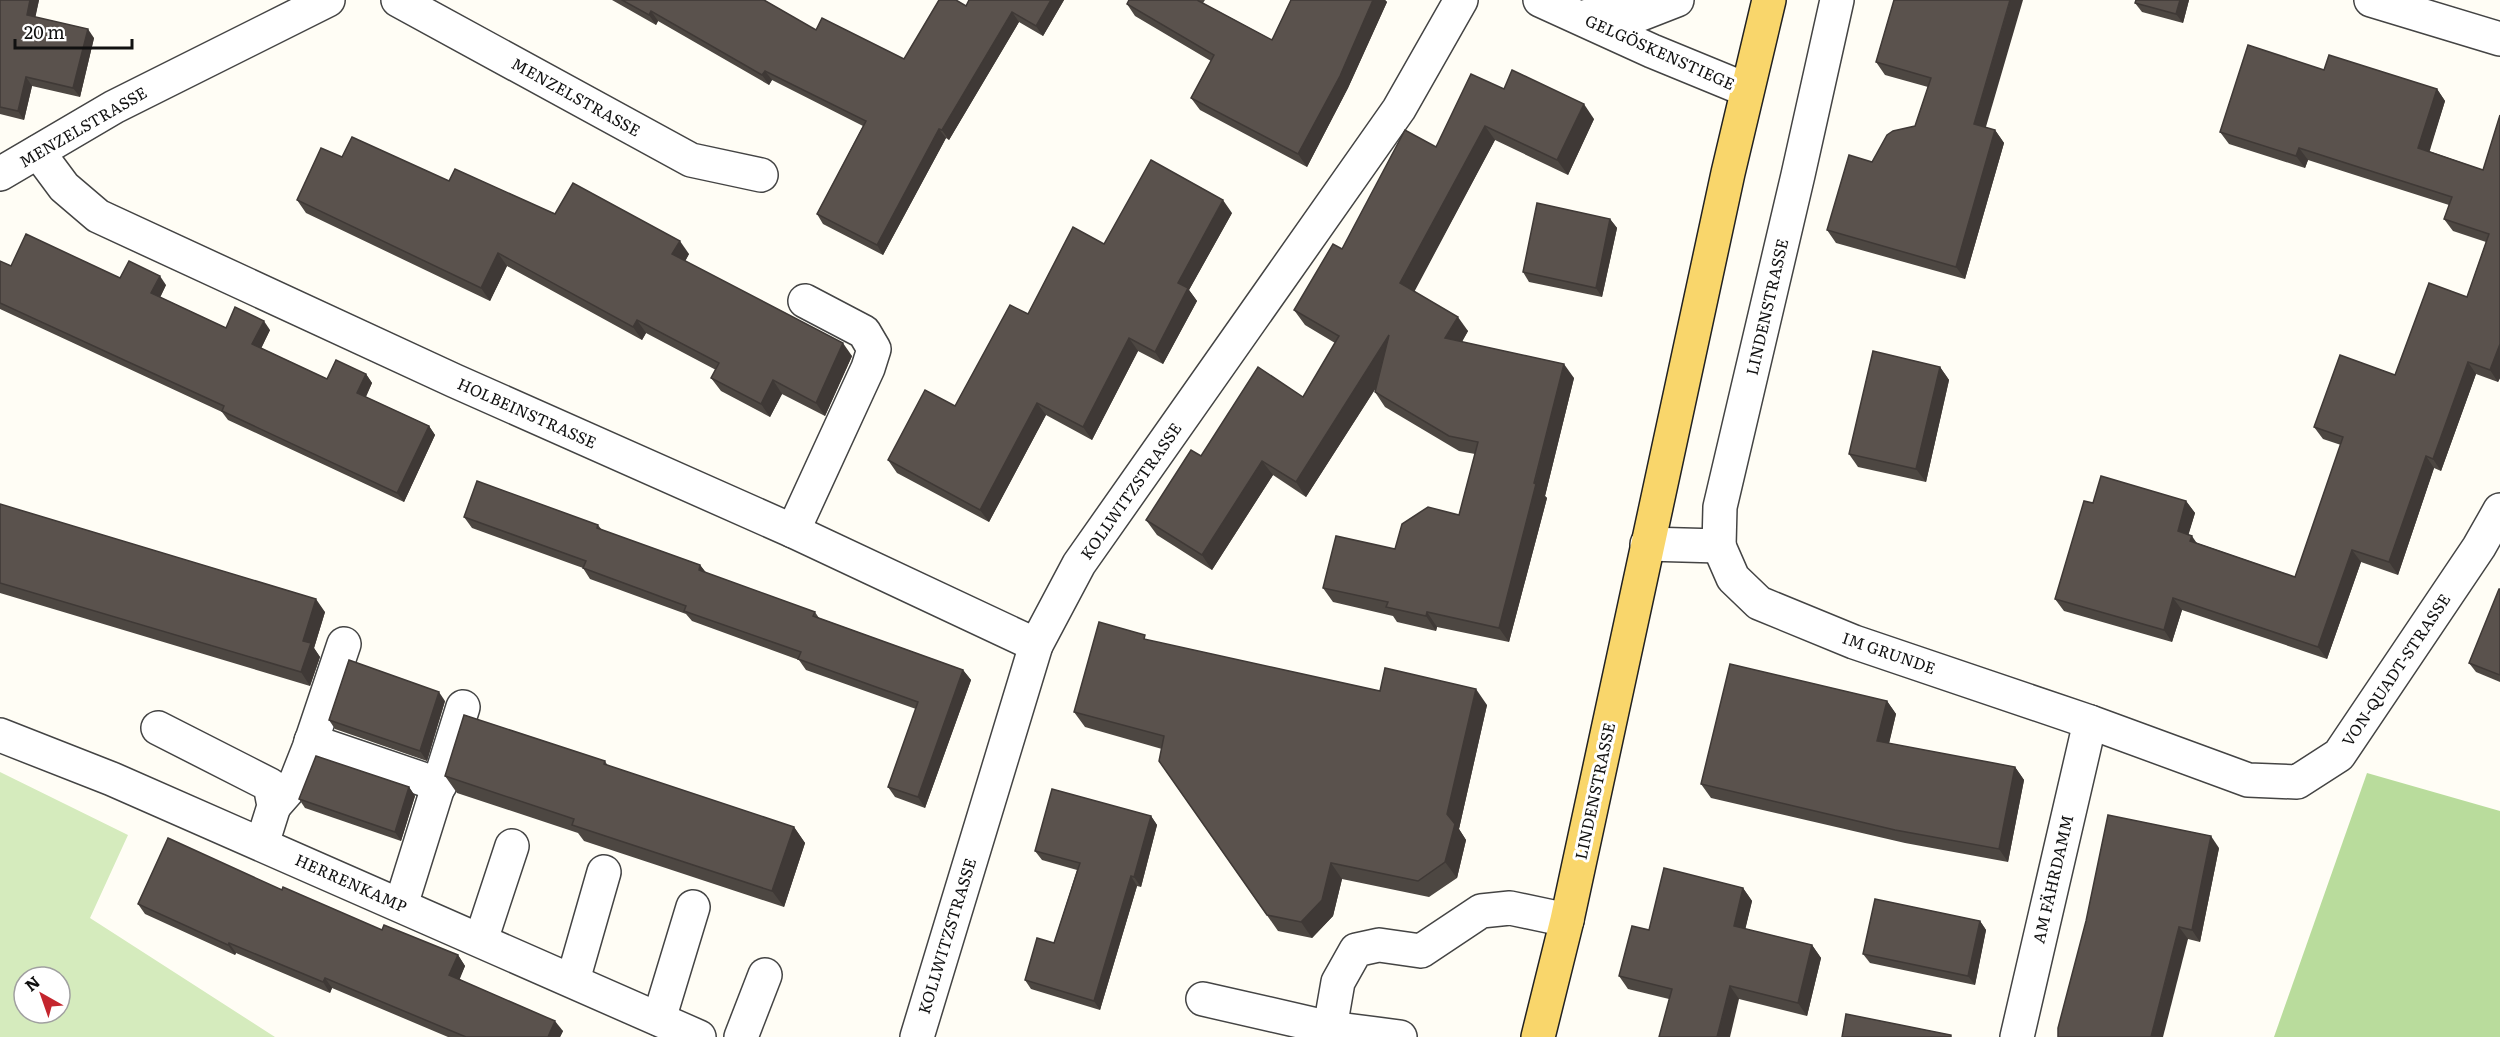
<svg xmlns="http://www.w3.org/2000/svg" width="2500" height="1037" font-family="Literata,serif">
<style>
.green{fill:#d5ebbd;fill-rule:evenodd}
.forest{fill:#b9dc9c}
.lines{fill:none;stroke-linecap:round;stroke-linejoin:round}
.minor-casing{stroke:#444;stroke-width:36}
.major-casing{stroke:#222;stroke-width:36}
.minor{stroke:#fff;stroke-width:33}
.major{stroke:#f9d66b;stroke-width:33}
.wall{fill:#4d4742}
.shaded-wall{fill:#3f3936}
.building{fill:#5a524d;stroke:#3f3936;stroke-width:1.5}
.labels{text-anchor:middle;stroke-width:6;stroke-linejoin:round;paint-order:stroke}
.street-label{font-size:16px;fill:#111;stroke:#fff}
</style>
<rect width="100%" height="100%" fill="#fffdf5"/>
<path class="green" d="M 0,772 L 128,835 L 90,918 L 275,1037 L 0,1037 ZM 24,977 L 60,977 L 60,1013 L 24,1013 Z"/>
<path class="forest" d="M 2367,773 L 2500,811 L 2500,1037 L 2274,1037 Z"/>
<g class="lines">
<defs>
<g id="minor">
<path d="M 398,0 L 691,160 L 761,175"/>
<path d="M 1540,0 L 1652,51 L 1747,90"/>
<path d="M 2371,0 L 2500,39"/>
<path d="M 1588,16 L 1636,16 L 1677,0"/>
<path d="M 38,152 L 64,187 L 98,216 L 455,381 L 793,531 L 1036,645"/>
<path d="M 0,174 L 114,107 L 328,0"/>
<path d="M 793,531 L 868,368 L 874,349 L 864,332 L 805,301"/>
<path d="M 1647,544 L 1719,546 L 1720,507 L 1798,175 L 1837,0"/>
<path d="M 1719,546 L 1733,578 L 1759,603 L 1854,642 L 2090,722 L 2248,780 L 2297,782 L 2339,755 L 2479,547 L 2500,510"/>
<path d="M 158,728 L 270,785 L 274,806 L 262,844"/>
<path d="M 0,735 L 112,779 L 699,1037"/>
<path d="M 311,741 L 440,785"/>
<path d="M 274,806 L 296,781 L 309,748 L 344,644"/>
<path d="M 401,905 L 463,707"/>
<path d="M 481,940 L 512,846"/>
<path d="M 573,980 L 604,872"/>
<path d="M 1203,999 L 1330,1028 L 1400,1037"/>
<path d="M 659,1019 L 693,907"/>
<path d="M 1330,1028 L 1338,982 L 1356,950 L 1379,945 L 1421,951 L 1481,911 L 1510,908 L 1567,920"/>
<path d="M 741,1037 L 765,975"/>
<path d="M 917,1037 L 1036,645 L 1079,564 L 1399,109 L 1461,0"/>
<path d="M 2017,1037 L 2090,722"/>
</g>
<path id="major" d="M 1538,1037 L 1567,920 L 1728,173 L 1769,0"/>
</defs>
<use href="#minor" class="minor-casing"/>
<use href="#major" class="major-casing"/>
<use href="#minor" class="minor"/>
<use href="#major" class="major"/>
</g>
<g class="wall">
<path d="M 0,0 L 39,0 L 35,17 L 94,38 L 80,97 L 32,86 L 24,120 L 0,114 Z"/>
<path d="M 612,0 L 764,0 L 816,30 L 904,59 L 966,6 L 969,0 L 1064,0 L 1043,36 L 1019,22 L 949,140 L 946,138 L 883,255 L 823,224 L 817,214 L 863,126 L 772,80 L 769,85 L 658,21 L 656,25 Z"/>
<path d="M 1129,0 L 1205,0 L 1203,3 L 1272,40 L 1291,0 L 1385,0 L 1387,2 L 1348,88 L 1307,167 L 1200,110 L 1191,98 L 1211,61 L 1135,16 L 1127,4 Z"/>
<path d="M 1894,0 L 1986,128 L 1995,130 L 2004,143 L 1965,279 L 1836,243 L 1827,230 L 1872,162 L 1915,126 L 1928,87 L 1885,75 L 1876,62 Z"/>
<path d="M 2136,0 L 2189,0 L 2183,23 L 2142,12 L 2135,3 Z"/>
<path d="M 2324,70 L 2437,89 L 2445,101 L 2429,151 L 2483,170 L 2500,115 L 2500,378 L 2498,382 L 2476,374 L 2441,471 L 2434,468 L 2398,575 L 2361,562 L 2327,659 L 2182,610 L 2172,642 L 2064,611 L 2055,599 L 2093,503 L 2186,501 L 2195,513 L 2188,535 L 2197,543 L 2295,577 L 2341,445 L 2323,439 L 2314,427 L 2395,375 L 2467,297 L 2486,242 L 2453,231 L 2444,219 L 2449,205 L 2308,160 L 2305,168 L 2229,144 L 2220,132 Z"/>
<path d="M 1504,89 L 1594,119 L 1568,175 L 1495,140 L 1414,291 L 1468,331 L 1462,342 L 1574,378 L 1545,496 L 1547,498 L 1509,642 L 1437,627 L 1436,631 L 1397,622 L 1393,616 L 1333,602 L 1323,588 L 1459,515 L 1475,454 L 1459,451 L 1385,407 L 1375,392 L 1376,388 L 1306,497 L 1273,475 L 1212,570 L 1157,535 L 1146,520 L 1201,456 L 1303,397 L 1335,343 L 1305,325 L 1294,310 L 1342,249 L 1436,147 Z"/>
<path d="M 342,157 L 449,181 L 689,254 L 685,261 L 852,356 L 825,416 L 782,394 L 770,417 L 721,391 L 711,378 L 716,370 L 646,333 L 642,340 L 507,266 L 490,301 L 306,213 L 297,200 Z"/>
<path d="M 1232,213 L 1189,290 L 1197,301 L 1163,364 L 1138,351 L 1092,440 L 1046,415 L 989,522 L 897,473 L 888,460 L 955,406 L 1028,314 L 1104,244 Z"/>
<path d="M 1610,219 L 1617,228 L 1602,297 L 1529,282 L 1523,272 Z"/>
<path d="M 0,261 L 11,266 L 120,278 L 166,285 L 160,297 L 226,328 L 270,330 L 261,348 L 327,379 L 366,374 L 372,383 L 366,397 L 429,426 L 435,435 L 404,502 L 228,420 L 222,412 L 0,309 Z"/>
<path d="M 1940,367 L 1949,380 L 1926,482 L 1858,467 L 1849,454 Z"/>
<path d="M 0,504 L 325,612 L 314,648 L 320,657 L 310,686 L 0,593 Z"/>
<path d="M 464,517 L 598,525 L 602,530 L 700,565 L 706,573 L 815,612 L 819,618 L 963,670 L 971,680 L 925,808 L 895,797 L 888,787 L 916,709 L 806,670 L 799,660 L 692,621 L 686,614 L 590,579 L 583,568 L 472,528 Z"/>
<path d="M 2500,589 L 2500,682 L 2476,672 L 2469,663 Z"/>
<path d="M 1149,641 L 1380,691 L 1487,705 L 1459,829 L 1466,840 L 1457,878 L 1429,897 L 1342,879 L 1333,916 L 1312,938 L 1278,931 L 1159,761 L 1162,749 L 1085,727 L 1074,712 Z"/>
<path d="M 445,701 L 427,761 L 335,729 L 329,720 Z"/>
<path d="M 1887,701 L 1896,714 L 1889,744 L 2015,767 L 2024,780 L 2008,862 L 1905,843 L 1711,798 L 1701,784 Z"/>
<path d="M 605,761 L 608,766 L 794,827 L 805,843 L 784,907 L 584,841 L 578,833 L 457,793 L 445,776 Z"/>
<path d="M 409,787 L 415,796 L 401,841 L 305,808 L 299,799 Z"/>
<path d="M 1151,816 L 1157,825 L 1141,887 L 1137,886 L 1100,1010 L 1031,989 L 1025,980 L 1054,943 L 1077,870 L 1042,860 L 1035,851 Z"/>
<path d="M 2219,848 L 2200,942 L 2188,939 L 2058,1037 Z"/>
<path d="M 1743,888 L 1752,901 L 1745,929 L 1812,945 L 1821,958 L 1807,1016 L 1739,999 L 1669,999 L 1628,989 L 1619,976 L 1649,930 Z"/>
<path d="M 282,890 L 382,930 L 458,955 L 465,966 L 459,979 L 563,1031 L 560,1037 L 448,1037 L 332,988 L 330,993 L 236,953 L 235,955 L 145,914 L 138,904 Z"/>
<path d="M 1980,921 L 1986,930 L 1975,985 L 1870,963 L 1863,954 Z"/>
</g>
<g class="shaded-wall">
<path d="M 30,0 L 39,0 L 34,24 L 27,15 Z"/>
<path d="M 1051,0 L 1064,0 L 1043,36 L 1036,26 Z"/>
<path d="M 1373,0 L 1385,0 L 1387,2 L 1348,88 L 1307,167 L 1298,154 Z"/>
<path d="M 2010,0 L 2023,0 L 1983,137 L 1974,124 Z"/>
<path d="M 2180,0 L 2189,0 L 2183,23 L 2176,14 Z"/>
<path d="M 651,11 L 658,21 L 656,25 L 649,15 Z"/>
<path d="M 1012,12 L 1019,22 L 949,140 L 942,130 Z"/>
<path d="M 88,29 L 94,38 L 80,97 L 73,88 Z"/>
<path d="M 765,71 L 772,80 L 769,85 L 762,75 Z"/>
<path d="M 26,77 L 32,86 L 24,120 L 18,111 Z"/>
<path d="M 2437,89 L 2445,101 L 2427,160 L 2418,148 Z"/>
<path d="M 1584,104 L 1594,119 L 1568,175 L 1557,160 Z"/>
<path d="M 1485,126 L 1495,140 L 1411,298 L 1400,283 Z"/>
<path d="M 939,129 L 946,138 L 883,255 L 877,245 Z"/>
<path d="M 1995,130 L 2004,143 L 1965,279 L 1956,267 Z"/>
<path d="M 2299,148 L 2308,160 L 2305,168 L 2296,156 Z"/>
<path d="M 1223,200 L 1232,213 L 1189,290 L 1197,301 L 1163,364 L 1155,352 L 1178,283 Z"/>
<path d="M 1610,219 L 1617,228 L 1602,297 L 1596,288 Z"/>
<path d="M 680,241 L 689,254 L 682,267 L 672,254 Z"/>
<path d="M 498,253 L 507,266 L 490,301 L 481,288 Z"/>
<path d="M 160,276 L 166,285 L 158,302 L 151,293 Z"/>
<path d="M 1458,317 L 1468,331 L 1455,353 L 1445,338 Z"/>
<path d="M 637,320 L 646,333 L 642,340 L 633,327 Z"/>
<path d="M 264,321 L 270,330 L 259,353 L 252,344 Z"/>
<path d="M 1389,335 L 1400,350 L 1306,497 L 1296,482 Z"/>
<path d="M 1129,338 L 1138,351 L 1092,440 L 1083,427 Z"/>
<path d="M 843,343 L 852,356 L 825,416 L 816,403 Z"/>
<path d="M 2500,344 L 2500,378 L 2498,382 L 2490,370 Z"/>
<path d="M 2468,362 L 2476,374 L 2441,471 L 2433,459 Z"/>
<path d="M 1564,364 L 1574,378 L 1545,496 L 1547,498 L 1509,642 L 1499,628 Z"/>
<path d="M 1940,367 L 1949,380 L 1926,482 L 1916,469 Z"/>
<path d="M 366,374 L 372,383 L 363,402 L 357,393 Z"/>
<path d="M 773,380 L 782,394 L 770,417 L 761,404 Z"/>
<path d="M 1037,403 L 1046,415 L 989,522 L 980,510 Z"/>
<path d="M 429,426 L 435,435 L 404,502 L 397,493 Z"/>
<path d="M 2426,456 L 2434,468 L 2398,575 L 2389,562 Z"/>
<path d="M 1262,461 L 1273,475 L 1212,570 L 1202,555 Z"/>
<path d="M 2186,501 L 2195,513 L 2186,543 L 2178,531 Z"/>
<path d="M 2192,536 L 2200,548 L 2190,541 Z"/>
<path d="M 2352,550 L 2361,562 L 2327,659 L 2318,647 Z"/>
<path d="M 700,565 L 708,575 L 699,570 Z"/>
<path d="M 2173,598 L 2182,610 L 2172,642 L 2164,630 Z"/>
<path d="M 316,599 L 325,612 L 314,648 L 320,657 L 310,686 L 301,672 L 303,641 Z"/>
<path d="M 1427,612 L 1437,627 L 1436,631 L 1426,616 Z"/>
<path d="M 963,670 L 971,680 L 925,808 L 918,797 Z"/>
<path d="M 1476,689 L 1487,705 L 1459,829 L 1466,840 L 1457,878 L 1445,862 L 1447,814 Z"/>
<path d="M 439,692 L 445,701 L 427,761 L 420,751 Z"/>
<path d="M 1887,701 L 1896,714 L 1886,755 L 1877,741 Z"/>
<path d="M 2015,767 L 2024,780 L 2008,862 L 1999,849 Z"/>
<path d="M 409,787 L 415,796 L 401,841 L 395,832 Z"/>
<path d="M 1151,816 L 1157,825 L 1141,887 L 1134,877 Z"/>
<path d="M 794,827 L 805,843 L 784,907 L 772,891 Z"/>
<path d="M 2211,836 L 2219,848 L 2200,942 L 2192,930 Z"/>
<path d="M 1331,863 L 1342,879 L 1333,916 L 1312,938 L 1301,922 Z"/>
<path d="M 1131,876 L 1137,886 L 1100,1010 L 1094,1001 Z"/>
<path d="M 1743,888 L 1752,901 L 1743,939 L 1734,926 Z"/>
<path d="M 1980,921 L 1986,930 L 1975,985 L 1968,976 Z"/>
<path d="M 2179,927 L 2188,939 L 2163,1037 L 2151,1037 Z"/>
<path d="M 229,943 L 236,953 L 235,955 L 228,945 Z"/>
<path d="M 1812,945 L 1821,958 L 1807,1016 L 1798,1003 Z"/>
<path d="M 458,955 L 465,966 L 457,986 L 449,975 Z"/>
<path d="M 325,978 L 332,988 L 330,993 L 323,982 Z"/>
<path d="M 1730,986 L 1739,999 L 1730,1037 L 1717,1037 Z"/>
<path d="M 555,1021 L 563,1031 L 560,1037 L 548,1037 Z"/>
</g>
<g class="building">
<path d="M 0,0 L 30,0 L 27,15 L 88,29 L 73,88 L 26,77 L 18,111 L 0,107 Z"/>
<path d="M 622,0 L 764,0 L 816,30 L 822,18 L 904,59 L 939,0 L 956,0 L 966,6 L 969,0 L 1051,0 L 1036,26 L 1012,12 L 942,130 L 939,129 L 877,245 L 817,214 L 866,121 L 765,71 L 762,75 L 651,11 L 649,15 Z"/>
<path d="M 1129,0 L 1197,0 L 1272,40 L 1291,0 L 1373,0 L 1340,76 L 1298,154 L 1191,98 L 1214,55 L 1127,4 Z"/>
<path d="M 1894,0 L 2010,0 L 1974,124 L 1995,130 L 1956,267 L 1827,230 L 1849,155 L 1872,162 L 1887,135 L 1893,131 L 1915,126 L 1931,78 L 1876,62 Z"/>
<path d="M 2136,0 L 2180,0 L 2176,14 L 2135,3 Z"/>
<path d="M 2248,45 L 2324,70 L 2329,55 L 2437,89 L 2418,148 L 2483,170 L 2500,115 L 2500,344 L 2490,370 L 2468,362 L 2433,459 L 2426,456 L 2389,562 L 2352,550 L 2318,647 L 2173,598 L 2164,630 L 2055,599 L 2084,501 L 2093,503 L 2101,476 L 2186,501 L 2178,531 L 2192,536 L 2190,541 L 2295,577 L 2343,437 L 2314,427 L 2340,355 L 2395,375 L 2429,283 L 2467,297 L 2489,234 L 2444,219 L 2452,197 L 2299,148 L 2296,156 L 2220,132 Z"/>
<path d="M 1512,70 L 1584,104 L 1557,160 L 1485,126 L 1400,283 L 1458,317 L 1445,338 L 1564,364 L 1534,483 L 1536,484 L 1499,628 L 1427,612 L 1426,616 L 1386,607 L 1388,602 L 1323,588 L 1336,536 L 1395,549 L 1402,524 L 1428,507 L 1459,515 L 1478,442 L 1449,436 L 1375,392 L 1389,335 L 1296,482 L 1262,461 L 1202,555 L 1146,520 L 1191,450 L 1201,456 L 1258,367 L 1303,397 L 1339,336 L 1294,310 L 1333,244 L 1342,249 L 1405,130 L 1436,147 L 1471,74 L 1504,89 Z"/>
<path d="M 352,137 L 449,181 L 455,169 L 555,214 L 573,183 L 680,241 L 672,254 L 843,343 L 816,403 L 773,380 L 761,404 L 711,378 L 719,363 L 637,320 L 633,327 L 498,253 L 481,288 L 297,200 L 321,148 L 342,157 Z"/>
<path d="M 1151,160 L 1223,200 L 1178,283 L 1188,288 L 1155,352 L 1129,338 L 1083,427 L 1037,403 L 980,510 L 888,460 L 925,390 L 955,406 L 1010,305 L 1028,314 L 1073,227 L 1104,244 Z"/>
<path d="M 1537,203 L 1610,219 L 1596,288 L 1523,272 Z"/>
<path d="M 26,234 L 120,278 L 129,261 L 160,276 L 151,293 L 226,328 L 235,307 L 264,321 L 252,344 L 327,379 L 336,360 L 366,374 L 357,393 L 429,426 L 397,493 L 222,411 L 224,406 L 0,303 L 0,261 L 11,266 Z"/>
<path d="M 1873,351 L 1940,367 L 1916,469 L 1849,454 Z"/>
<path d="M 477,481 L 598,525 L 597,528 L 700,565 L 699,570 L 815,612 L 813,616 L 963,670 L 918,797 L 888,787 L 918,702 L 798,659 L 801,652 L 684,611 L 686,606 L 583,568 L 586,561 L 464,517 Z"/>
<path d="M 0,504 L 316,599 L 303,641 L 311,643 L 301,672 L 0,583 Z"/>
<path d="M 2499,589 L 2500,589 L 2500,675 L 2469,663 Z"/>
<path d="M 1099,622 L 1145,635 L 1144,639 L 1380,691 L 1385,668 L 1476,689 L 1447,814 L 1455,824 L 1445,862 L 1418,881 L 1331,863 L 1322,900 L 1301,922 L 1267,915 L 1159,761 L 1164,736 L 1074,712 Z"/>
<path d="M 349,660 L 439,692 L 420,751 L 329,720 Z"/>
<path d="M 1730,664 L 1887,701 L 1877,741 L 2015,767 L 1999,849 L 1895,830 L 1701,784 Z"/>
<path d="M 464,715 L 605,761 L 604,764 L 794,827 L 772,891 L 572,825 L 574,819 L 445,776 Z"/>
<path d="M 316,756 L 409,787 L 395,832 L 299,799 Z"/>
<path d="M 1052,789 L 1151,816 L 1134,877 L 1131,876 L 1094,1001 L 1025,980 L 1037,938 L 1054,943 L 1080,863 L 1035,851 Z"/>
<path d="M 2108,815 L 2211,836 L 2192,930 L 2179,927 L 2151,1037 L 2058,1037 L 2058,1028 L 2086,921 Z"/>
<path d="M 168,838 L 282,890 L 283,887 L 382,930 L 384,925 L 458,955 L 449,975 L 555,1021 L 548,1037 L 466,1037 L 325,978 L 323,982 L 229,943 L 228,945 L 138,904 Z"/>
<path d="M 1664,868 L 1743,888 L 1734,926 L 1812,945 L 1798,1003 L 1730,986 L 1717,1037 L 1659,1037 L 1672,989 L 1619,976 L 1632,926 L 1649,930 Z"/>
<path d="M 1875,899 L 1980,921 L 1968,976 L 1863,954 Z"/>
<path d="M 1846,1014 L 1951,1035 L 1951,1037 L 1842,1037 Z"/>
</g>
<g class="labels">
<g class="street-label">
<text transform="translate(1660 52) rotate(24)" y="6">GELGÖSKENSTIEGE</text>
<text transform="translate(576 97) rotate(29)" y="6">MENZELSTRASSE</text>
<text transform="translate(83 127) rotate(-30)" y="6">MENZELSTRASSE</text>
<text transform="translate(1767 307) rotate(-77)" y="6">LINDENSTRASSE</text>
<text transform="translate(527 413) rotate(24)" y="6">HOLBEINSTRASSE</text>
<text transform="translate(1131 491) rotate(-55)" y="6">KOLLWITZSTRASSE</text>
<text transform="translate(1889 653) rotate(19)" y="6">IM GRUNDE</text>
<text transform="translate(2396 670) rotate(-56)" y="6">VON-QUADT-STRASSE</text>
<text transform="translate(1595 791) rotate(-78)" y="6">LINDENSTRASSE</text>
<text transform="translate(2053 879) rotate(-77)" y="6">AM FÄHRDAMM</text>
<text transform="translate(351 883) rotate(24)" y="6">HERRENKAMP</text>
<text transform="translate(947 936) rotate(-73)" y="6">KOLLWITZSTRASSE</text>
</g>
</g>
<g transform="translate(42 995) rotate(320)"><circle r="28" fill="#ffffff" stroke="#a0a0a0" stroke-width="1.5"/>
<path d="M0-4.5L10 22L0 15L-10 22Z" fill="#c4262e"/>
<text y="-9" font-size="16" font-weight="bold" text-anchor="middle" fill="#111111">N</text>
</g>
<path d="M15 39v9h117v-9" fill="none" stroke="#111111" stroke-width="3"/>
<text x="24" y="39" font-size="18" fill="#111111" stroke="#ffffff" stroke-width="4.5" paint-order="stroke">20 m</text>
</svg>
